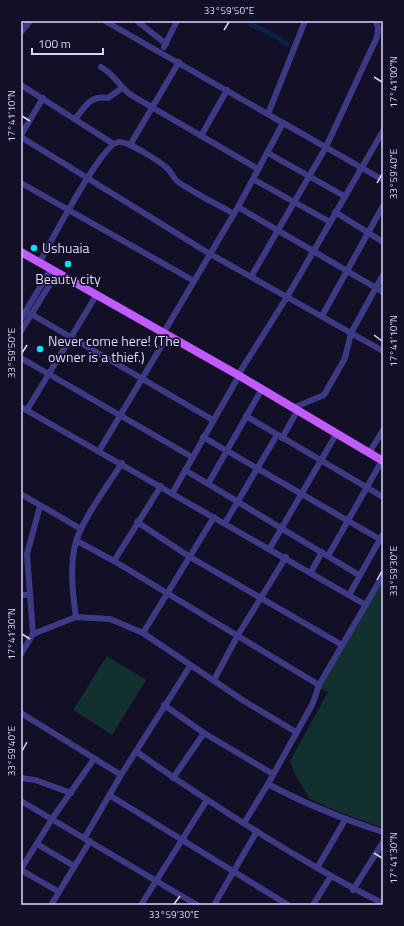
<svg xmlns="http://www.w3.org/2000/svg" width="404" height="926" font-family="'Titillium Web',sans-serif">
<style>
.green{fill:#12302f}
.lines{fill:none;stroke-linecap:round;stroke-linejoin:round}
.canal{stroke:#0c2248;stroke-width:5}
.minor{stroke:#3d3a85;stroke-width:6}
.major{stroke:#c25bff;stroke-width:8}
.ticks{fill:none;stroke:#d9d4ff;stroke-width:1.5}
.poi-dot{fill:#00e5ff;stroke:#130f26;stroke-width:1.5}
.labels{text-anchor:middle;stroke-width:3.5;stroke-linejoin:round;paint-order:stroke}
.poi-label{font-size:14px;fill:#d9d4ff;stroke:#130f26;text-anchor:start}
.neatline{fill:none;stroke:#d9d4ff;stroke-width:1.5}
.ticks-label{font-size:10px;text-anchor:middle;fill:#d9d4ff}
</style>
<rect width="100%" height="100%" fill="#130f26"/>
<g class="green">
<path d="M 383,580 L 383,828 L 334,810 L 310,799 L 296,776 L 290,761 L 328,692 L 319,688 Z"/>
<path d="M 107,656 L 146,680 L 112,735 L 73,710 Z"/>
</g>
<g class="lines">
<path class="canal" d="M 253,21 L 251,25 L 268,32 L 287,44"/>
<g class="minor">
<path d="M 105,21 L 383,180"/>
<path d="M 137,21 L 166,44"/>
<path d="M 21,32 L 30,21"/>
<path d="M 164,47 L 177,21"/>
<path d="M 101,67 C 115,75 119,86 131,95 L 258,169"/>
<path d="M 21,85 L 112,143"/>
<path d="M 268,114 L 305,21"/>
<path d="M 75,119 C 86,106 90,95 108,98 L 122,88"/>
<path d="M 383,131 L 287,297 L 383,351"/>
<path d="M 21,135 L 43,98"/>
<path d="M 201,136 L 227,90"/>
<path d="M 21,137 L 210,254 L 287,297 L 238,375"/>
<path d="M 130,145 L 179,62"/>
<path d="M 268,153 L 344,196"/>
<path d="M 253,179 L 330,222"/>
<path d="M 21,183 L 194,281"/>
<path d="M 238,207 L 383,292"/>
<path d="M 335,212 L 383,242"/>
<path d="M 39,263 C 50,244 102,142 119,142 C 128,141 159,161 167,168 C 171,171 172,176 176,180 C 179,183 184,186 188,188 C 203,198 219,205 234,214"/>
<path d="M 251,277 L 326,147 L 377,37 L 378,28 L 376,21"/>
<path d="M 31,314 L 213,420"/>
<path d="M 322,316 L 383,206"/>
<path d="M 21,319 L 51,269"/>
<path d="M 21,331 L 57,273"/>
<path d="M 161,337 L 238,207 L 283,123"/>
<path d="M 21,358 L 192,457"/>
<path d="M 21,407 L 366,605"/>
<path d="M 293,408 L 324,395 L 345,358 L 351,333 L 383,275"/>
<path d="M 27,410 L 94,299"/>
<path d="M 246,416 L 383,497"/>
<path d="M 203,437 L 383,541"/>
<path d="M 282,438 L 295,415"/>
<path d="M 99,451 L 165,340"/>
<path d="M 369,453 L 383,430"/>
<path d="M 185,470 L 359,575"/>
<path d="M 208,484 L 259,394"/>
<path d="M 173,492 L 236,381"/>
<path d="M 21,494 L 81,529"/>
<path d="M 137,522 L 190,557 L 342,645"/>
<path d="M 225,523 L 277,435"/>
<path d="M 77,541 L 114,561 L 319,685"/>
<path d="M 270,548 L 334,438"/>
<path d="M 328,556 L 380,464"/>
<path d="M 114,561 L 161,486"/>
<path d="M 311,572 L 322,552"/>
<path d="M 383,575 L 319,685 L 313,703 L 268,784 C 305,804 343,819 383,832"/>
<path d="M 21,595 L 30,595"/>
<path d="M 349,595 L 383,534"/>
<path d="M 76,617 C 72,590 68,553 81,529 C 92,506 108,485 122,463"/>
<path d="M 143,633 L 214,517"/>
<path d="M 33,634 L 27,554 L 40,506"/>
<path d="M 21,654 L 33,634 L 76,617 L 110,619 L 143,633 L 244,701 L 296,732"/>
<path d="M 214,680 L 238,635 L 286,557"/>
<path d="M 164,705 L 204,733 L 273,774"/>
<path d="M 21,713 L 121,775"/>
<path d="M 137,752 C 186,787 236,819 287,850 C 319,869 350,888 383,903"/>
<path d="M 21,778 L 35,780 L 71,793"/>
<path d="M 173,778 L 204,733"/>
<path d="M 109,795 L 288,905"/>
<path d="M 21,801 L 197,905"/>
<path d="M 244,823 L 268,784"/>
<path d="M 85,837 L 121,775 L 190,666"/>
<path d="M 37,844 L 74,866"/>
<path d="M 317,868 L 345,820"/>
<path d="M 21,869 L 52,819 L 94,759"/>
<path d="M 21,870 L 59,892"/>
<path d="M 353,890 L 383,842"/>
<path d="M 51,905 L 90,841"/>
<path d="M 141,905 L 207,800"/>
<path d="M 214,905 L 257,831"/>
<path d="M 313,905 L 331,876"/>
</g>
<path class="major" d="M 21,252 L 238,375 L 383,461"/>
</g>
<path class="ticks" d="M 224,30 L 229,22M 374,77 L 382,82M 22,116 L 30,121M 377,183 L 382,174M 374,335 L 382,341M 22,353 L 27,345M 377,580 L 382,571M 22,634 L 30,639M 22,751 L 27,742M 374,853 L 382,858M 174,904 L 180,896"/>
<g class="poi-dot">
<circle cx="34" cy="248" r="4"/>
<circle cx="68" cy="264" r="4"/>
<circle cx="40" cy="349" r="4"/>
</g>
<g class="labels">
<g class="poi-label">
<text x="42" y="253">Ushuaia</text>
<text x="68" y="284" text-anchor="middle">Beauty city</text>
<text x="48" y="346">Never come here! (The<tspan x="48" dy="16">owner is a thief.)</tspan></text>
</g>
</g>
<rect width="404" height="926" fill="none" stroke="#130f26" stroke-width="44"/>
<path d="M32 48v6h71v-6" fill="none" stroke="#d9d4ff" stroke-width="2"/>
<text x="38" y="48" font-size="12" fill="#d9d4ff" stroke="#130f26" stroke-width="3" paint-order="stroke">100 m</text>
<rect x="22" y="22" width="360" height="882" class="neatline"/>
<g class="ticks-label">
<text x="229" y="14">33°59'50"E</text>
<text transform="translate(393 82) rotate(-90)" y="4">17°41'00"N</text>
<text transform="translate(11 116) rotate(-90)" y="4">17°41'10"N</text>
<text transform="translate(393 174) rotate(-90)" y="4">33°59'40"E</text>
<text transform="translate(393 341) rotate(-90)" y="4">17°41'10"N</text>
<text transform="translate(11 353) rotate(-90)" y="4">33°59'50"E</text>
<text transform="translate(393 571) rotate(-90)" y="4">33°59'30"E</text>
<text transform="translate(11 634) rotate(-90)" y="4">17°41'30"N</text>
<text transform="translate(11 751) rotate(-90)" y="4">33°59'40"E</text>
<text transform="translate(393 858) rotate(-90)" y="4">17°41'30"N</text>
<text x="174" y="918">33°59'30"E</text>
</g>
</svg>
